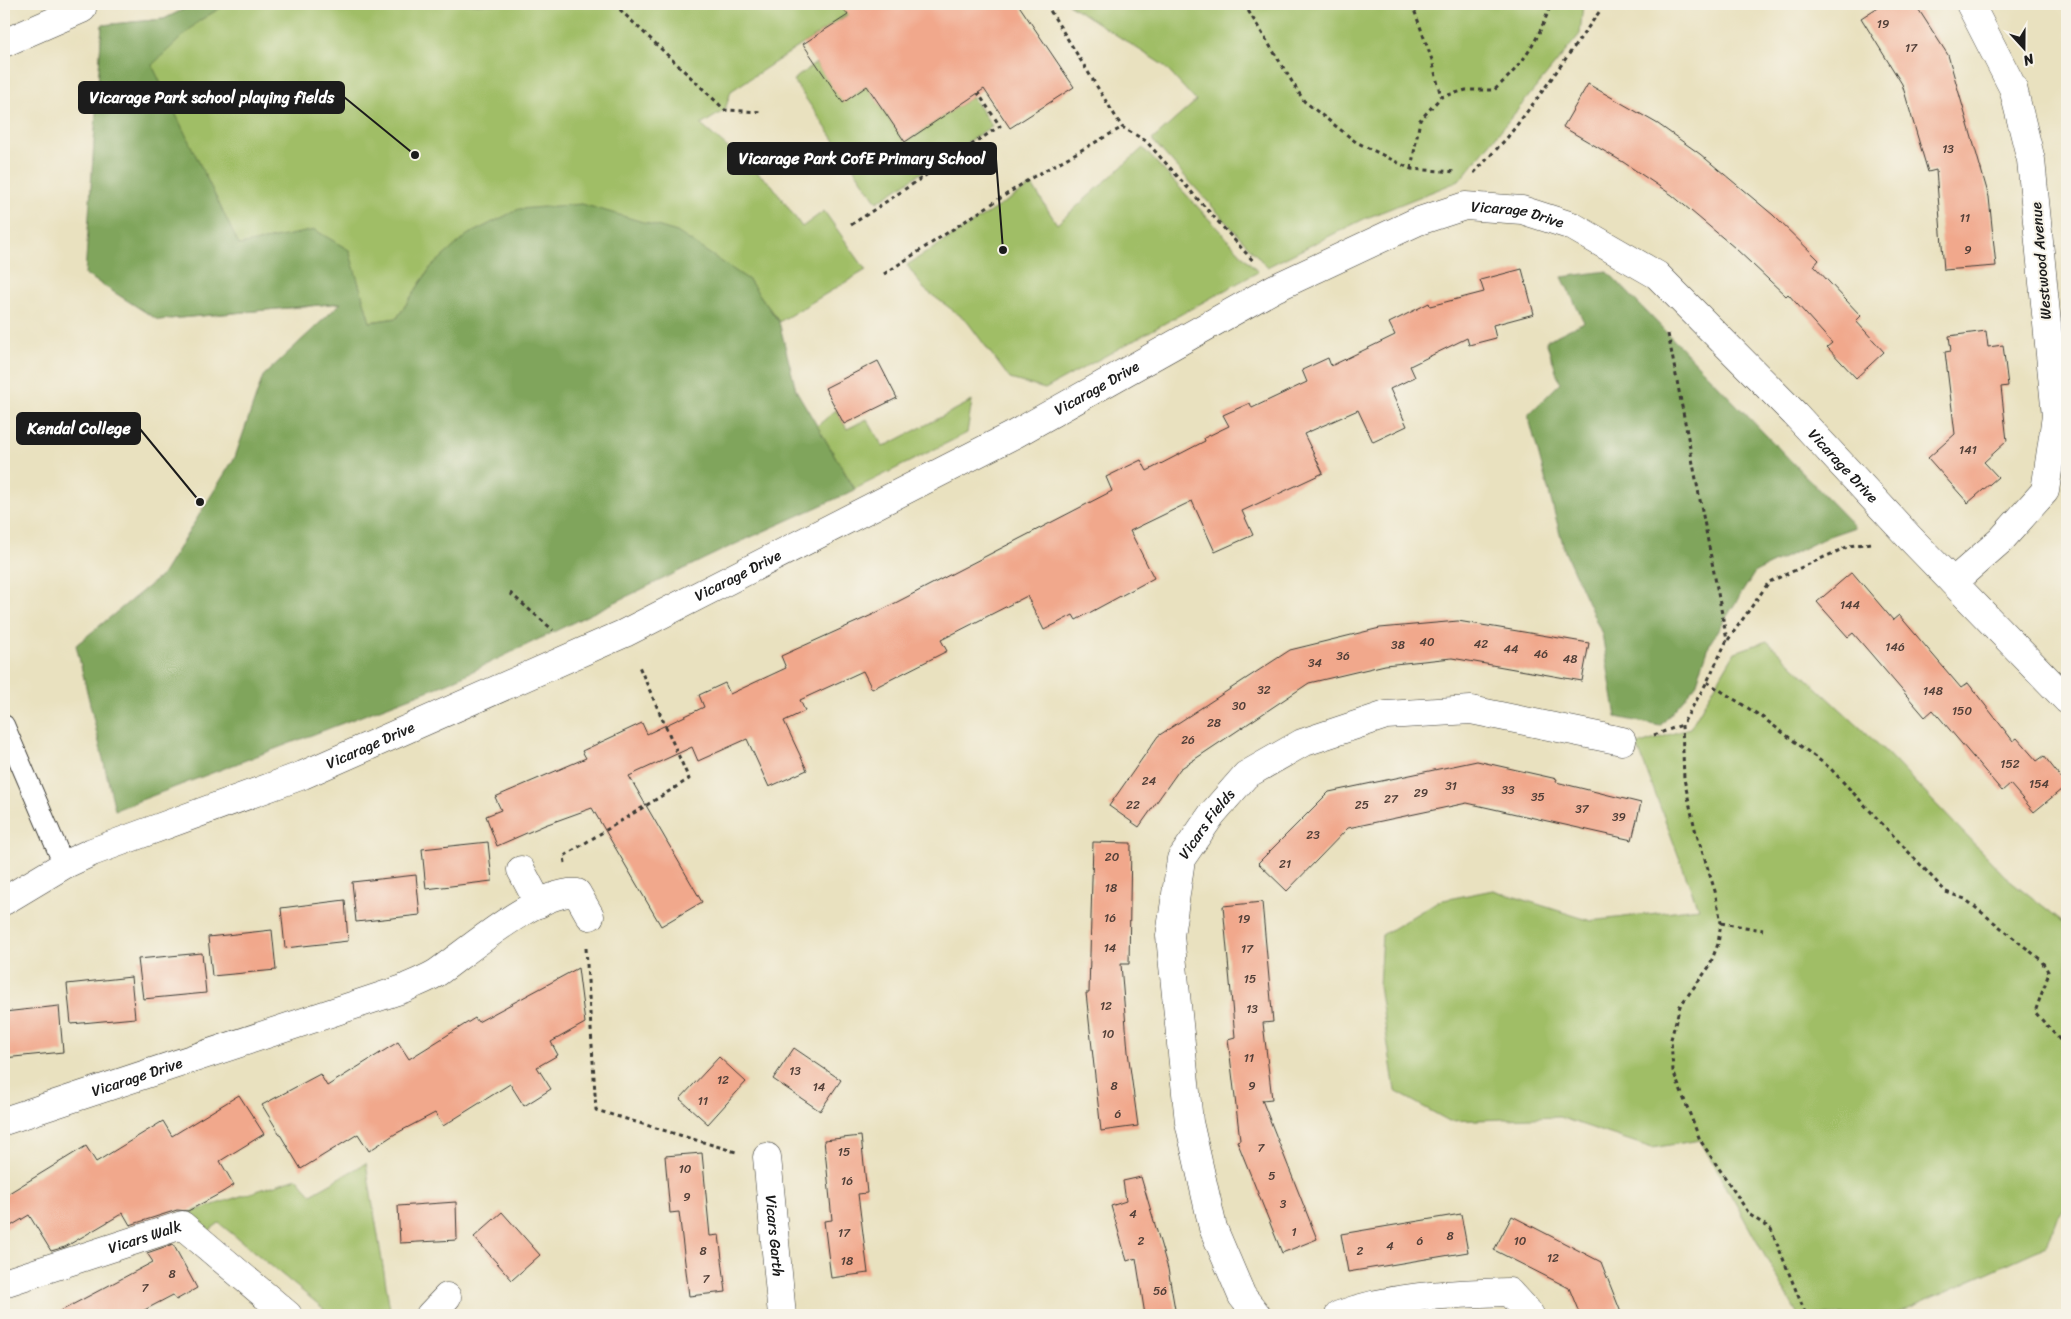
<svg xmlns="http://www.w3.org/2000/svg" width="2071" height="1319" font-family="Sriracha,sans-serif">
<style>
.green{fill:#a0be66;stroke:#5e6d41}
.forest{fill:#80a55b;stroke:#4e603c}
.building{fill:#f1a88c}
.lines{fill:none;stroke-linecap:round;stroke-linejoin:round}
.lane-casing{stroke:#3b3a34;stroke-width:22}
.street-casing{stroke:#3b3a34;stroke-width:29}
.path{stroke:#3b3a34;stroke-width:3;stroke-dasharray:4 4;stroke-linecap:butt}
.lane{stroke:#fff;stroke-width:20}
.street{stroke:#fff;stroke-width:28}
.labels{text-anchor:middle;stroke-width:4;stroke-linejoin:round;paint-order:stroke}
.number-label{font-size:12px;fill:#513f38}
.street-label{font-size:15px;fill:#1c1c1c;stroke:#f7f3e8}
.leader{fill:none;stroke:#1c1c1c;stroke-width:2}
.callout-dot{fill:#1c1c1c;stroke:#f7f3e8;stroke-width:2}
.callout{fill:#1c1c1c;stroke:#1c1c1c;stroke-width:2}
.callout-label{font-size:16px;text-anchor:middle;font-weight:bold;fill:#fff}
</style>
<rect width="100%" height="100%" fill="#f7f3e8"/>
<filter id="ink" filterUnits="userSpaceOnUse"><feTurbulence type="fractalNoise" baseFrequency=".02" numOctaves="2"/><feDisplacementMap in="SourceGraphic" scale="10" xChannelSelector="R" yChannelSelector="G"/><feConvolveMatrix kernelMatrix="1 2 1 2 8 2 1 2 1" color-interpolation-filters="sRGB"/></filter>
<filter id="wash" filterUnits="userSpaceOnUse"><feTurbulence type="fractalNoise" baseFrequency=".0096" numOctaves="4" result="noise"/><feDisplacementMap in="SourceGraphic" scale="20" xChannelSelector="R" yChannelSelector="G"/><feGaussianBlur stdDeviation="1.12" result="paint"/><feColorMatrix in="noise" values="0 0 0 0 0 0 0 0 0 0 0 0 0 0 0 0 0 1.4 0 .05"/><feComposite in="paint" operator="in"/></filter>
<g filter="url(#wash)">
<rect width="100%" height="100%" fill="#e9e1bf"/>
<g class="green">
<path d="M 195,4 L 864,4 L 731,91 L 725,110 L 701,125 L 772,185 L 802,227 L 824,211 L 866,270 L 779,322 L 749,280 L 431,267 L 397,318 L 369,322 L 342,303 L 158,320 L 86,274 L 102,25 L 164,19 Z"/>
<path d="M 1068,4 L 1583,4 L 1580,34 L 1459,181 L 1364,219 L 1267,267 L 1152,140 L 1196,101 L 1163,65 Z"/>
<path d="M 816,63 L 843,102 L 867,86 L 905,142 L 972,97 L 992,126 L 877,202 L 793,80 Z"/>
<path d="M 1143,148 L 1258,272 L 1045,389 L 1010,379 L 966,320 L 924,289 L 907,265 L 1032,185 L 1057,224 Z"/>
<path d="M 972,401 L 967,433 L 855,489 L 817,426 L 836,410 L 847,429 L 867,419 L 883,447 Z"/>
<path d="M 1767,641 L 1883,749 L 2005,876 L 2067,925 L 2067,1208 L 2058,1215 L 2047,1246 L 1893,1315 L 1798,1315 L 1700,1140 L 1652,1148 L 1559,1117 L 1449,1121 L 1395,1091 L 1379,986 L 1382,935 L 1438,901 L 1493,890 L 1591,921 L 1698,908 L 1637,745 L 1690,728 L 1735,652 Z"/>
<path d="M 366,1163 L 391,1315 L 320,1315 L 324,1309 L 219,1223 L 207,1232 L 185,1214 L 297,1178 L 311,1194 Z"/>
</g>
<g class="forest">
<path d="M 194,4 L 227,4 L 199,21 L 152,65 L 239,245 L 315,230 L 349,250 L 370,322 L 397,318 L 431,267 L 467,235 L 519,209 L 582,204 L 677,232 L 749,280 L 779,322 L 796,390 L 855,490 L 727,548 L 448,683 L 115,810 L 76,645 L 162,575 L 235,457 L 263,376 L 341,303 L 158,320 L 85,274 L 102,25 L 164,19 Z"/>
<path d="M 1607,271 L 1855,527 L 1829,536 L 1755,572 L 1710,643 L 1696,685 L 1660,726 L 1616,717 L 1602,634 L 1565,552 L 1528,415 L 1560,383 L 1546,341 L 1584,322 L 1562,277 Z"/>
</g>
<g id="blocks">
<g class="building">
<path d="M 840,4 L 1018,4 L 1074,87 L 1010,128 L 984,89 L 905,142 L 867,86 L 843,103 L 803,44 L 848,15 Z"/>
<path d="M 1883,4 L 1915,4 L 1948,55 L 1989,197 L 1996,266 L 1944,270 L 1936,170 L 1928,172 L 1902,84 L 1861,18 Z"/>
<path d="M 1588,84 L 1658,124 L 1700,154 L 1773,215 L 1819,260 L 1814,266 L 1861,316 L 1856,321 L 1884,352 L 1856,378 L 1827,347 L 1832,343 L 1788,294 L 1786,296 L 1735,248 L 1672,195 L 1623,162 L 1563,127 Z"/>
<path d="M 1522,269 L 1534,314 L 1493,325 L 1496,338 L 1469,345 L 1467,338 L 1410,366 L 1415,377 L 1390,389 L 1407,426 L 1373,442 L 1358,410 L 1304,434 L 1323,473 L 1242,511 L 1253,535 L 1215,552 L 1192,501 L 1130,531 L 1154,578 L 1076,620 L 1073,615 L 1044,630 L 1027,596 L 941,640 L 947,651 L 872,689 L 863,671 L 800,700 L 805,711 L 784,721 L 807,770 L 769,787 L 747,739 L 698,761 L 692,747 L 629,776 L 702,902 L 661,926 L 592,808 L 545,825 L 497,846 L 486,816 L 501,810 L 495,797 L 586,758 L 582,751 L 642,723 L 647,734 L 704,707 L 699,695 L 725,683 L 730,694 L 786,668 L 781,656 L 872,615 L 1112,491 L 1106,477 L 1141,460 L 1147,471 L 1205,441 L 1204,438 L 1229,426 L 1223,415 L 1250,403 L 1252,408 L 1307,382 L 1302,370 L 1328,358 L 1331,366 L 1395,335 L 1389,323 L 1429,303 L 1430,306 L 1484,292 L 1480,280 Z"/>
<path d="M 1986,331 L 1988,347 L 2003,345 L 2008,386 L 2001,387 L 2007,441 L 1984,462 L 1998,477 L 1968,503 L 1928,458 L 1955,434 L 1945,352 L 1951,351 L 1949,336 Z"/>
<path d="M 878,361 L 897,398 L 844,424 L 825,388 Z"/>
<path d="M 1852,572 L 1893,620 L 1899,615 L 1961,688 L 1968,683 L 2013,741 L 2017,738 L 2037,761 L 2044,756 L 2067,785 L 2034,812 L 2010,784 L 2002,791 L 1933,710 L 1925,717 L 1853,633 L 1848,637 L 1817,602 Z"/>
<path d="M 1458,621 L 1589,643 L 1582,681 L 1452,658 L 1385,665 L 1309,683 L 1180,769 L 1139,827 L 1109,806 L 1158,736 L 1290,650 L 1380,628 Z"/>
<path d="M 1477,761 L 1557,779 L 1556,782 L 1641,803 L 1632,840 L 1467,803 L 1348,828 L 1287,891 L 1258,863 L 1329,792 Z"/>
<path d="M 488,842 L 492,881 L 426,889 L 422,849 Z"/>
<path d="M 1093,842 L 1131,843 L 1129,964 L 1121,964 L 1128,1052 L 1138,1126 L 1101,1131 L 1086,993 L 1089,993 Z"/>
<path d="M 416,875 L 420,915 L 356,922 L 352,882 Z"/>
<path d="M 345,900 L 348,941 L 285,948 L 281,908 Z"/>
<path d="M 1262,902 L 1273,1022 L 1263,1023 L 1272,1099 L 1262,1100 L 1317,1239 L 1282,1253 L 1237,1141 L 1240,1140 L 1228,1039 L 1235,1037 L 1223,906 Z"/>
<path d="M 272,930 L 276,970 L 212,976 L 208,937 Z"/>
<path d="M 202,953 L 206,993 L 143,999 L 138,959 Z"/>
<path d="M 578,968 L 585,1023 L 551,1042 L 558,1055 L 537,1067 L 551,1089 L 524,1106 L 510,1084 L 443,1126 L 435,1113 L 395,1134 L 369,1151 L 358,1134 L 301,1169 L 262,1105 L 320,1074 L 327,1086 L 398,1042 L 409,1059 L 475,1018 L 478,1022 Z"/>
<path d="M 131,977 L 135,1018 L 71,1024 L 67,984 Z"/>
<path d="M 59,1006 L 63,1052 L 4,1058 L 4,1012 Z"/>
<path d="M 794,1048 L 841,1080 L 820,1111 L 773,1079 Z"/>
<path d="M 719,1057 L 746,1082 L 708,1124 L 680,1099 Z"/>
<path d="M 239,1095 L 264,1134 L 220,1161 L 234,1185 L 221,1193 L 188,1211 L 177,1210 L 130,1225 L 123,1213 L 65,1247 L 51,1251 L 29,1215 L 4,1230 L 4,1196 L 86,1146 L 96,1162 L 163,1121 L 172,1136 Z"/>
<path d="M 861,1136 L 867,1193 L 858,1194 L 868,1273 L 831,1278 L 824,1221 L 832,1220 L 824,1140 Z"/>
<path d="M 702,1153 L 710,1236 L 719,1235 L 726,1292 L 689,1296 L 679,1212 L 670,1213 L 665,1156 Z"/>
<path d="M 1141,1177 L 1168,1269 L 1176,1315 L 1145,1315 L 1136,1258 L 1127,1261 L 1111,1206 L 1126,1201 L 1123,1181 Z"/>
<path d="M 456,1202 L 457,1240 L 400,1243 L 398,1206 Z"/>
<path d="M 502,1212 L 540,1255 L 512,1280 L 474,1237 Z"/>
<path d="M 1461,1214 L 1468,1252 L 1348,1272 L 1341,1234 Z"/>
<path d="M 1512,1216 L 1601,1262 L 1622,1315 L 1580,1315 L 1569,1288 L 1494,1250 Z"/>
<path d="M 173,1244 L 197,1288 L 176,1300 L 173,1295 L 135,1315 L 53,1315 L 153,1262 L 147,1253 Z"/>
</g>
</g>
</g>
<g filter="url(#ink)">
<use href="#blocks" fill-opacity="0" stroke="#3b3a34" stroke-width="1"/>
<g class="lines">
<defs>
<path id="lane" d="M 4,725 L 64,865"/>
<g id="street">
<path d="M 4,43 L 82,9"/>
<path d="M 1953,582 L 2001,540 L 2045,491 L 2056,416 L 2031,160 L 2013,88 L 1970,4"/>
<path d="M 521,870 L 539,904"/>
<path id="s1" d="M 4,901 L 64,865 L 92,852 L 303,775 L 625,633 L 1015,434 L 1275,288 L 1416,222 L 1465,206 L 1522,210 L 1572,226 L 1657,275 L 1795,414 L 1910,538 L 2067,700"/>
<path id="s2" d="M 4,1121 L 403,989 C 414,983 428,979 438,972 C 469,950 540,889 577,893 L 590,916"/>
<path id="s3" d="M 767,1157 L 782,1315"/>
<path id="s4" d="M 4,1283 L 182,1225 L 288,1315"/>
<path d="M 430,1315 L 447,1297"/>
<path id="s5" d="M 1257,1315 L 1242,1296 L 1213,1228 L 1189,1122 L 1170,936 L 1181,859 L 1212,814 L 1246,775 L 1302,743 L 1386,715 L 1471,710 L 1622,741"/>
<path d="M 1339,1315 C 1393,1295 1451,1294 1509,1292 L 1530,1315"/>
</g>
</defs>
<use href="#lane" class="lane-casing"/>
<use href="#street" class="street-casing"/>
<g class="path">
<path d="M 614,4 L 725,110 L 763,112"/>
<path d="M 1046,4 L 1122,127 L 1146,141 L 1254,262"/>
<path d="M 1244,4 L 1304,101 L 1356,142 L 1411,169 L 1457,172"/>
<path d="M 1412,4 L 1432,60 L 1441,97"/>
<path d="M 1411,169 L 1420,120 L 1441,97 L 1466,90 L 1494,90 C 1525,63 1537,42 1551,4"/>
<path d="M 1474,173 L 1507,138 L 1539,96 L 1605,4"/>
<path d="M 851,225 L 1000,126 L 978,93"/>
<path d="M 884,274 L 1033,177 L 1121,128"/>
<path d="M 1668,334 L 1727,640 L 1707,682 L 1682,725 L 1684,779 L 1695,829 L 1715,891 L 1721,923 L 1718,944 L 1709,967 L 1680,1006 L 1671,1039 L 1673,1071 L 1700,1140 L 1750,1215 L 1771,1229 L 1806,1315"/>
<path d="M 510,593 L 553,630"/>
<path d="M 1728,640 L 1769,582 L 1849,546 L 1871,543"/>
<path d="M 1707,682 L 1762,717 L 1830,768 L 1946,892 L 1965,899 L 2041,960 L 2049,973 L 2035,1012 L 2067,1048"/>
<path d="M 1654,735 L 1682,725"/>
<path d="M 565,863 L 564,856 L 689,779 L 638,664"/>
<path d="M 1721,923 L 1763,930"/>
<path d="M 586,948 L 596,1110 L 736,1152"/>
</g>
<use href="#lane" class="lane"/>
<use href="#street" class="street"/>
</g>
</g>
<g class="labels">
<g class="number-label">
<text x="1883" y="28">19</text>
<text x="1911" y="52">17</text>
<text x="1948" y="153">13</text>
<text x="1965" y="222">11</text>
<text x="1968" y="254">9</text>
<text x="1968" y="454">141</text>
<text x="1850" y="609">144</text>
<text x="1427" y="646">40</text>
<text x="1481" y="648">42</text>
<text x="1398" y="649">38</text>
<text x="1895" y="651">146</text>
<text x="1511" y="653">44</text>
<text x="1541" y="658">46</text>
<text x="1343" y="660">36</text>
<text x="1570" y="663">48</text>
<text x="1315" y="667">34</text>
<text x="1264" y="694">32</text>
<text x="1933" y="695">148</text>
<text x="1239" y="710">30</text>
<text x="1962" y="715">150</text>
<text x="1214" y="727">28</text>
<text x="1188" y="744">26</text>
<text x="2010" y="768">152</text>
<text x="1149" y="785">24</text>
<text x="2039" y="788">154</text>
<text x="1451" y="790">31</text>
<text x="1508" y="794">33</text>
<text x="1421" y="797">29</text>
<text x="1538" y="801">35</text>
<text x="1391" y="803">27</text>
<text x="1133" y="809">22</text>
<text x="1362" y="809">25</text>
<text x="1582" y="813">37</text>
<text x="1619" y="821">39</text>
<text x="1313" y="839">23</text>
<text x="1112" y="861">20</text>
<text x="1285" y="868">21</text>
<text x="1111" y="892">18</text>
<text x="1110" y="922">16</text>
<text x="1244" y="923">19</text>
<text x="1110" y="952">14</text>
<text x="1247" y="953">17</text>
<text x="1250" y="983">15</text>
<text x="1106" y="1010">12</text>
<text x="1252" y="1013">13</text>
<text x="1108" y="1038">10</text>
<text x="1249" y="1062">11</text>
<text x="795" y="1075">13</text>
<text x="723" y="1084">12</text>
<text x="1114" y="1090">8</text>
<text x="1252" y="1090">9</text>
<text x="819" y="1091">14</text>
<text x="703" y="1105">11</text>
<text x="1118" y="1118">6</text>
<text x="1261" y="1152">7</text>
<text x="844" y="1156">15</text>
<text x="685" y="1173">10</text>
<text x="1272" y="1180">5</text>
<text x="847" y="1185">16</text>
<text x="687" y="1201">9</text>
<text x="1283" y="1208">3</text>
<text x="1133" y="1218">4</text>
<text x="1294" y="1236">1</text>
<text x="844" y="1237">17</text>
<text x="1450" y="1240">8</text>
<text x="1141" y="1245">2</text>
<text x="1420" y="1245">6</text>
<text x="1520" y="1245">10</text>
<text x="1390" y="1250">4</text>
<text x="703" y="1255">8</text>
<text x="1360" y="1255">2</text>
<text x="1553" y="1262">12</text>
<text x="847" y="1265">18</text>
<text x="172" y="1278">8</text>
<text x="706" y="1283">7</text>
<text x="145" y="1292">7</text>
<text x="1160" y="1295">56</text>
</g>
<g class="street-label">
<text dy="5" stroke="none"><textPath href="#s1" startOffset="1674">Vicarage Drive</textPath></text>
<text transform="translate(2041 261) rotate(-95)" y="5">Westwood Avenue</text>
<text dy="5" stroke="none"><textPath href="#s1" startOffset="1209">Vicarage Drive</textPath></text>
<text dy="5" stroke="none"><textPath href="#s1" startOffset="2095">Vicarage Drive</textPath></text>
<text dy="5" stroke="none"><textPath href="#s1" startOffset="804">Vicarage Drive</textPath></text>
<text dy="5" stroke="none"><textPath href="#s1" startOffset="399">Vicarage Drive</textPath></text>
<text dy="5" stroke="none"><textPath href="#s5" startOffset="515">Vicars Fields</textPath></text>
<text dy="5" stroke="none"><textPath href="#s2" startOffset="140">Vicarage Drive</textPath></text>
<text dy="5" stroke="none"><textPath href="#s3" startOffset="79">Vicars Garth</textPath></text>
<text dy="5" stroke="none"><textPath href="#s4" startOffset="148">Vicars Walk</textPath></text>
</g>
</g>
<path class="leader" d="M415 155L344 97M1003 250L996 159M200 502L140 429"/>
<g class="callout-dot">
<circle cx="415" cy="155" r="5"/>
<circle cx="1003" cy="250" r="5"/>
<circle cx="200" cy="502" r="5"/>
</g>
<g class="callout">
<rect x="79" y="82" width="265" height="31" rx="5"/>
<rect x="728" y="143" width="268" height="31" rx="5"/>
<rect x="17" y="413" width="123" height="31" rx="5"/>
</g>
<g class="callout-label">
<text x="212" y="103">Vicarage Park school playing fields</text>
<text x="862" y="164">Vicarage Park CofE Primary School</text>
<text x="79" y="434">Kendal College</text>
</g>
<rect width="2071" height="1319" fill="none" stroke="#f7f3e8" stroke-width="20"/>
<g transform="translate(2024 48) rotate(159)" stroke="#f7f3e8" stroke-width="4" paint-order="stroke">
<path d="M0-4L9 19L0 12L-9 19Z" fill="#1c1c1c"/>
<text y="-8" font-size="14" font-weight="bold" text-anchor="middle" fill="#1c1c1c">N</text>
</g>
</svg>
